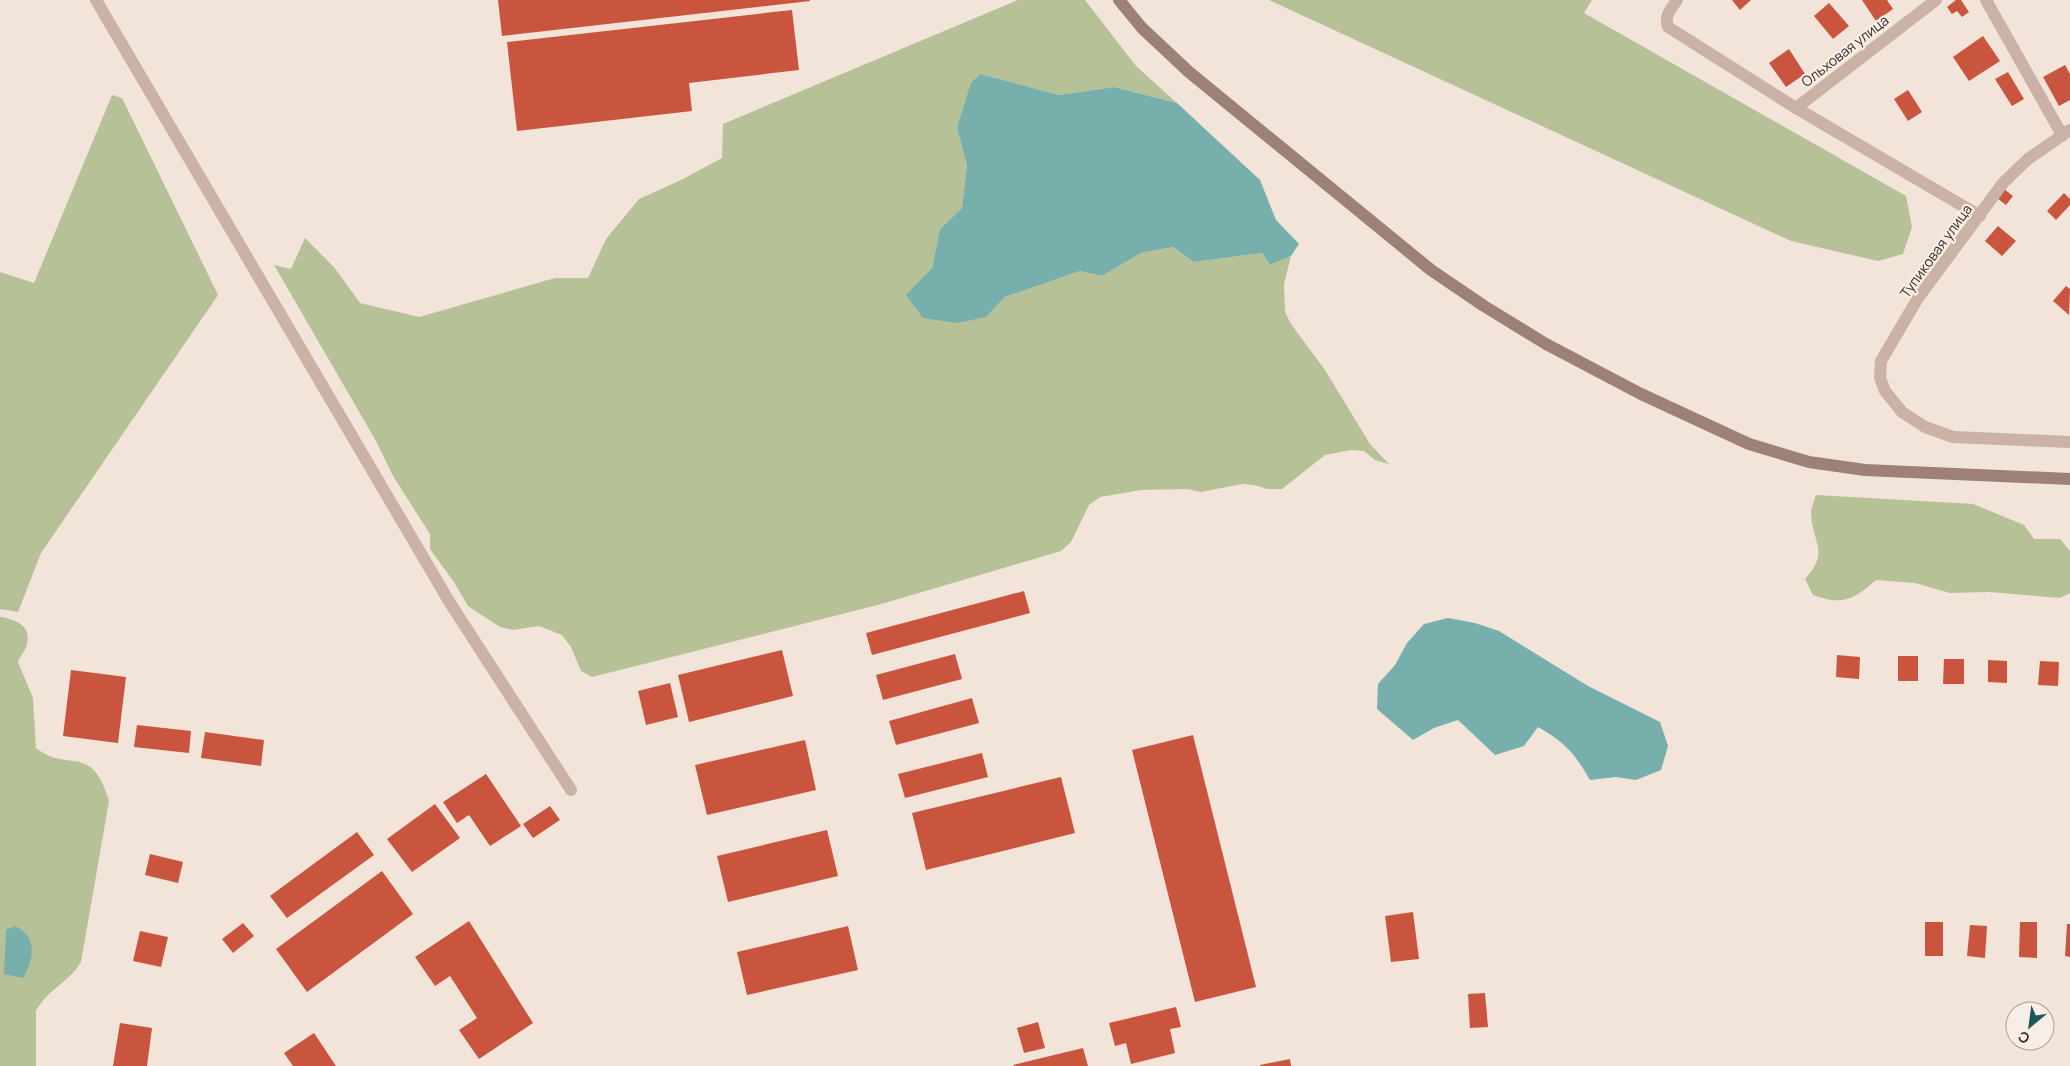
<svg xmlns="http://www.w3.org/2000/svg" width="2070" height="1066" font-family="Manrope,sans-serif">
<style>
.green{fill:#b6c198}
.water{fill:#77afad}
.building{fill:#c9553f}
.lines{fill:none;stroke-linecap:round;stroke-linejoin:round}
.street{stroke:#cab2a4;stroke-width:12}
.secondary{stroke:#9d8176;stroke-width:12}
.labels{text-anchor:middle;stroke-width:4.5;stroke-linejoin:round;paint-order:stroke}
.street-label{font-size:14px;fill:#352926;stroke:#f9eee5}
</style>
<rect width="100%" height="100%" fill="#f2e4d8"/>
<g class="green">
<path d="M 1018,0 L 1085,0 L 1136,66 L 1177,103 L 1114,87 L 1059,95 L 980,74 L 957,128 L 967,165 L 962,208 L 940,229 L 932,268 L 907,295 L 986,317 L 1005,297 L 1080,271 L 1102,276 L 1141,253 L 1173,247 L 1194,262 L 1262,253 L 1270,265 L 1291,256 L 1284,284 L 1285,312 L 1291,324 L 1325,370 L 1370,444 L 1389,464 L 1375,460 L 1364,451 L 1351,450 L 1325,455 L 1282,489 L 1267,489 L 1254,485 L 1242,484 L 1201,492 L 1187,489 L 1141,490 L 1100,497 L 1089,505 L 1071,542 L 1061,551 L 878,605 L 592,677 L 581,671 L 571,647 L 562,635 L 539,626 L 513,630 L 500,627 L 468,606 L 454,582 L 430,549 L 430,534 L 393,476 L 376,441 L 274,265 L 291,269 L 305,238 L 334,267 L 360,303 L 419,317 L 555,278 L 588,278 L 606,239 L 639,199 L 681,180 L 722,158 L 723,124 Z"/>
<path d="M 1269,0 L 1592,0 L 1584,13 L 1906,196 L 1912,227 L 1903,254 L 1878,261 L 1791,241 Z"/>
<path d="M 112,95 L 122,98 L 218,295 L 41,553 L 18,612 L 0,609 L 0,272 L 34,283 Z"/>
<path d="M 1816,495 L 1973,504 L 2024,525 L 2034,539 L 2060,539 L 2070,551 L 2070,593 L 2060,598 L 1989,592 L 1950,593 L 1915,583 L 1876,580 C 1853,600 1843,606 1813,595 L 1805,579 C 1830,551 1813,545 1811,514 C 1811,508 1814,501 1816,495 Z"/>
<path d="M 0,617 C 14,619 32,625 27,644 C 26,650 20,656 18,662 L 33,698 L 36,748 C 69,774 91,741 109,801 L 81,962 C 69,982 47,990 36,1011 L 36,1066 L 0,1066 Z"/>
</g>
<g class="water">
<path d="M 980,74 L 1059,95 L 1114,87 L 1177,103 L 1260,180 L 1276,220 L 1299,244 L 1291,256 L 1270,265 L 1262,253 L 1194,262 L 1173,247 L 1141,253 L 1102,276 L 1080,271 L 1005,297 L 986,317 L 957,323 L 923,318 L 906,295 L 932,268 L 940,229 L 962,208 L 967,165 L 957,128 L 971,83 Z"/>
<path d="M 1448,618 L 1475,623 L 1499,631 L 1588,686 L 1660,722 L 1668,746 L 1661,770 L 1636,780 L 1616,777 L 1590,780 C 1575,754 1565,742 1538,727 L 1524,746 L 1495,755 L 1458,720 L 1434,728 L 1413,740 L 1377,709 L 1378,684 L 1395,665 L 1407,643 L 1424,624 Z"/>
<path d="M 15,926 C 38,937 34,959 23,978 L 4,974 L 6,930 Z"/>
</g>
<g class="building">
<path d="M 498,0 L 810,0 L 810,1 L 502,36 Z"/>
<path d="M 1732,0 L 1751,0 L 1740,10 Z"/>
<path d="M 1862,0 L 1887,0 L 1893,9 L 1876,21 Z"/>
<path d="M 1956,0 L 1961,0 L 1969,12 L 1962,17 L 1957,11 L 1952,14 L 1947,7 Z"/>
<path d="M 1829,3 L 1849,26 L 1833,39 L 1814,16 Z"/>
<path d="M 792,10 L 799,70 L 689,83 L 692,111 L 517,131 L 507,42 Z"/>
<path d="M 1983,36 L 2000,61 L 1969,81 L 1953,57 Z"/>
<path d="M 1789,49 L 1805,74 L 1786,87 L 1769,63 Z"/>
<path d="M 2065,65 L 2070,74 L 2070,100 L 2059,106 L 2043,77 Z"/>
<path d="M 2008,72 L 2024,99 L 2012,106 L 1995,79 Z"/>
<path d="M 1908,90 L 1922,112 L 1908,121 L 1894,99 Z"/>
<path d="M 2004,189 L 2013,196 L 2006,205 L 1997,198 Z"/>
<path d="M 2064,193 L 2070,199 L 2070,205 L 2056,220 L 2047,211 Z"/>
<path d="M 1998,226 L 2016,241 L 2002,256 L 1985,241 Z"/>
<path d="M 2066,286 L 2070,289 L 2069,315 L 2053,301 Z"/>
<path d="M 1024,591 L 1030,613 L 872,655 L 866,633 Z"/>
<path d="M 782,650 L 793,696 L 689,722 L 678,675 Z"/>
<path d="M 955,654 L 962,679 L 883,700 L 876,675 Z"/>
<path d="M 1837,655 L 1860,657 L 1859,679 L 1836,677 Z"/>
<rect x="1898" y="656" width="20" height="25"/>
<path d="M 1944,659 L 1964,659 L 1964,684 L 1943,684 Z"/>
<path d="M 1988,660 L 2007,661 L 2007,683 L 1988,682 Z"/>
<path d="M 2040,661 L 2059,662 L 2058,686 L 2038,685 Z"/>
<path d="M 71,670 L 126,677 L 118,743 L 63,736 Z"/>
<path d="M 670,683 L 678,717 L 646,725 L 638,691 Z"/>
<path d="M 972,698 L 979,723 L 896,745 L 889,721 Z"/>
<path d="M 137,725 L 191,731 L 189,753 L 134,747 Z"/>
<path d="M 205,732 L 264,740 L 261,766 L 201,758 Z"/>
<path d="M 1193,735 L 1256,987 L 1195,1002 L 1132,750 Z"/>
<path d="M 805,740 L 816,790 L 707,815 L 695,765 Z"/>
<path d="M 982,753 L 988,777 L 905,798 L 898,774 Z"/>
<path d="M 486,774 L 521,826 L 490,846 L 469,815 L 457,823 L 443,802 Z"/>
<path d="M 1061,777 L 1075,833 L 926,870 L 912,813 Z"/>
<path d="M 435,804 L 460,838 L 412,872 L 387,839 Z"/>
<path d="M 550,806 L 560,820 L 533,838 L 523,824 Z"/>
<path d="M 827,830 L 838,876 L 728,902 L 717,856 Z"/>
<path d="M 357,832 L 374,855 L 287,918 L 270,896 Z"/>
<path d="M 150,854 L 183,862 L 178,883 L 145,875 Z"/>
<path d="M 382,871 L 413,914 L 307,992 L 276,949 Z"/>
<path d="M 1413,912 L 1419,959 L 1391,962 L 1385,916 Z"/>
<path d="M 469,921 L 533,1023 L 479,1059 L 459,1030 L 477,1018 L 450,976 L 435,986 L 415,957 Z"/>
<rect x="1925" y="922" width="18" height="34"/>
<path d="M 2020,922 L 2037,922 L 2037,958 L 2019,957 Z"/>
<path d="M 243,923 L 254,936 L 233,953 L 222,939 Z"/>
<path d="M 2067,924 L 2070,924 L 2070,957 L 2065,956 Z"/>
<path d="M 1970,925 L 1987,926 L 1985,958 L 1967,956 Z"/>
<path d="M 848,926 L 858,970 L 747,995 L 737,952 Z"/>
<path d="M 140,931 L 168,937 L 161,967 L 133,961 Z"/>
<path d="M 1485,993 L 1488,1027 L 1470,1028 L 1468,994 Z"/>
<path d="M 1176,1007 L 1181,1027 L 1170,1029 L 1175,1053 L 1131,1064 L 1126,1043 L 1115,1046 L 1109,1023 Z"/>
<path d="M 1038,1022 L 1045,1048 L 1024,1053 L 1017,1028 Z"/>
<path d="M 120,1023 L 152,1028 L 147,1066 L 113,1066 Z"/>
<path d="M 314,1033 L 336,1066 L 293,1066 L 284,1053 Z"/>
<path d="M 1083,1048 L 1088,1066 L 1014,1066 L 1013,1065 Z"/>
<path d="M 1290,1059 L 1291,1066 L 1260,1066 L 1260,1065 Z"/>
</g>
<g class="lines">
<g class="street">
<path d="M 96,0 L 450,603 L 571,790"/>
<path d="M 1677,0 C 1671,9 1664,16 1668,27 L 1796,108 L 1980,216"/>
<path d="M 1986,0 L 2062,135"/>
<path d="M 1796,108 L 1936,0"/>
<path d="M 2070,130 L 2028,159 L 2003,183 L 1918,298 L 1881,361 L 1880,378 L 1885,391 L 1902,412 L 1925,427 L 1953,437 L 2070,442"/>
</g>
<path class="secondary" d="M 1119,0 L 1142,28 L 1189,72 L 1431,270 L 1484,306 L 1546,344 L 1641,394 L 1749,444 L 1809,462 L 1865,470 L 2070,479"/>
</g>
<g class="labels">
<g class="street-label">
<text transform="translate(1845 51) rotate(-38)" y="5">Ольховая улица</text>
<text transform="translate(1936 251) rotate(-54)" y="5">Тупиковая улица</text>
</g>
</g>
<g transform="translate(2030 1026) rotate(209)"><circle r="24" fill="#f9eee5" stroke="#ab9f99"/>
<path d="M0-4L9 19L0 12L-9 19Z" fill="#1b5756"/>
<text y="-8" font-size="14" font-weight="bold" text-anchor="middle" fill="#352926">С</text>
</g>
</svg>
